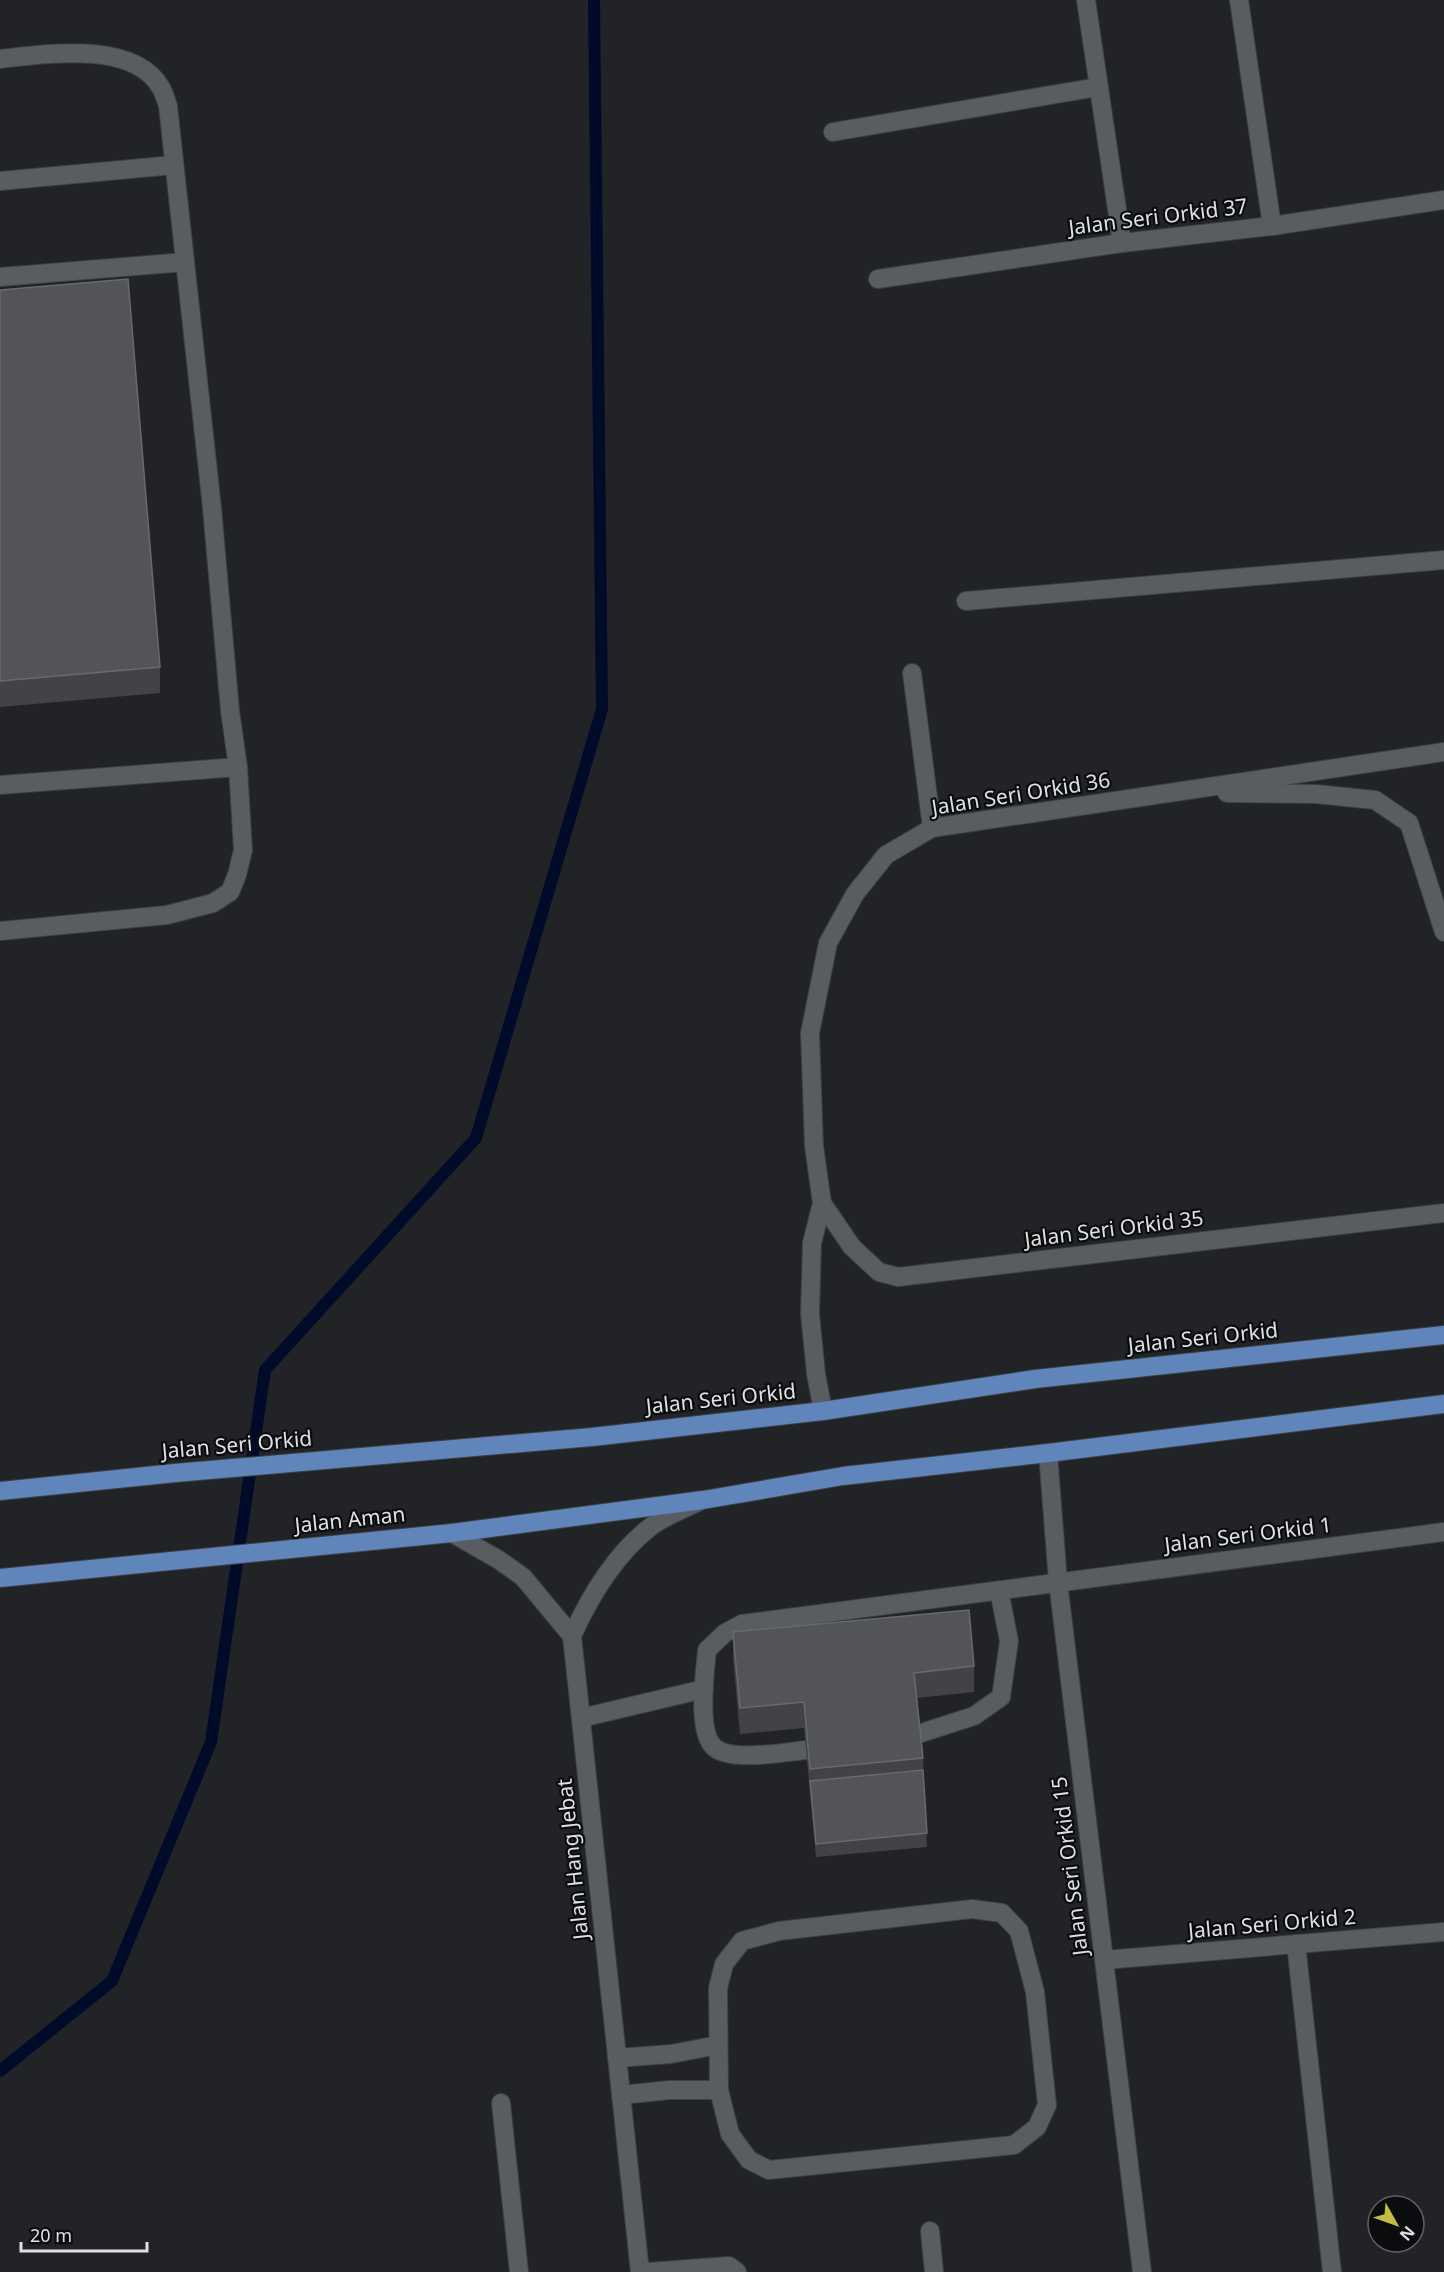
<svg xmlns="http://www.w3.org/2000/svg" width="1444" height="2272" font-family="'Noto Sans',sans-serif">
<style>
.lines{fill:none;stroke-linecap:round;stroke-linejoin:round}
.stream{stroke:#000b2a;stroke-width:12}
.minor-casing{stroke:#3d4043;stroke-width:20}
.major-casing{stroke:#3d4043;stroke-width:20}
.minor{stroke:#595c60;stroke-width:18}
.major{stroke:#6085ba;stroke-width:18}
.wall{fill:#414347}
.building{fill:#525458;stroke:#686a6d;stroke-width:1.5}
.labels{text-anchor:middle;stroke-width:4.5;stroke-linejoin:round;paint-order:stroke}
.street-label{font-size:21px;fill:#dfe1e3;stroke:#0b0c0e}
</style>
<rect width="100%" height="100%" fill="#212327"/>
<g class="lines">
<path class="stream" d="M 0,2071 L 112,1981 L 211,1742 L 265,1370 L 476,1138 L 602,709 L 594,0"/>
<defs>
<g id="minor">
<path d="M 1086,0 L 1122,243"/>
<path d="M 1239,0 L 1272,226"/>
<path d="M 0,59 C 45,54 134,40 161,88 C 164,93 166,100 168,106 L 212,508 L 230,711 L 238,767 L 243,850 L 237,875 L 230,892 L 213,903 L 167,915 L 0,931"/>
<path d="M 833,132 L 1098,87"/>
<path d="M 0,181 L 174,165"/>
<path d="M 0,277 L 185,262"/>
<path d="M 878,279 L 1122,243 L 1272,226 L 1444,200"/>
<path d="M 966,601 L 1444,560"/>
<path d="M 912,673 L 932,828"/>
<path d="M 0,785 L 238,767"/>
<path d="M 1227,793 L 1316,794 L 1375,800 L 1409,823 L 1444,932"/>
<path d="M 822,1203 L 852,1247 L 879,1272 L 898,1277 L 1444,1213"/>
<path d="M 823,1411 L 816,1374 L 810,1314 L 812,1243 L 822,1203 L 814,1146 L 810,1033 L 828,943 L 855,894 L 886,855 L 932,828 L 1444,752"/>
<path d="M 1048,1453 L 1058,1582 L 1142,2272"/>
<path d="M 452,1533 L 499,1560 L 523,1577 L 572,1636"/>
<path d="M 581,1718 L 704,1689"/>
<path d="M 918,1734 L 974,1716 L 1001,1697 L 1009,1641 L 999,1590"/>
<path d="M 806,1750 C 785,1752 733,1762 715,1748 C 696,1733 705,1672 707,1650 L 725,1633 L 742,1624 L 1444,1532"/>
<path d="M 972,1909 L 1002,1913 L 1019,1931 L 1035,1992 L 1047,2105 L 1037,2127 L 1014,2145 L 769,2170 L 749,2160 L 730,2134 L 719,2090 L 718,1988 L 724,1964 L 742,1941 L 779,1931 Z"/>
<path d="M 1296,1944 L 1332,2272"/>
<path d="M 1104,1960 L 1444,1932"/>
<path d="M 617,2058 L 671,2054 L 718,2045"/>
<path d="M 621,2095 L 669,2090 L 719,2090"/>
<path d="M 501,2103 L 519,2272"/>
<path d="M 930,2231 L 934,2272"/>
<path d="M 640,2272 L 572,1636 C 590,1596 614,1556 649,1528 C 662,1517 682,1510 698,1502"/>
<path d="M 648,2272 L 729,2266 L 737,2272"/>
</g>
<g id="major">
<path d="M 0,1491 L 175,1473 L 592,1437 L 823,1411 L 1035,1379 L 1444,1335"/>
<path d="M 0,1578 L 452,1533 L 703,1500 L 843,1476 L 1048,1453 L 1444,1404"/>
</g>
</defs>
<use href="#minor" class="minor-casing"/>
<use href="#major" class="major-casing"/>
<use href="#minor" class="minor"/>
<use href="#major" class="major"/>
</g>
<g class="wall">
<path d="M 0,290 L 160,667 L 160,693 L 0,707 Z"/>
<path d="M 733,1632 L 974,1666 L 974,1692 L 917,1698 L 923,1758 L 927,1847 L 816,1857 L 804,1728 L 740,1734 L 733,1658 Z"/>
</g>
<g class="building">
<path d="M 128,279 L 160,667 L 0,681 L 0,290 Z"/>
<path d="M 969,1610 L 974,1666 L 914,1673 L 923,1758 L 810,1769 L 804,1702 L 740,1708 L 733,1632 Z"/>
<path d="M 923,1770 L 927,1833 L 816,1844 L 810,1781 Z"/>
</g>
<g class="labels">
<g class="street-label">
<text transform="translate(1158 217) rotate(-7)" y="7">Jalan Seri Orkid 37</text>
<text transform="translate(1021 794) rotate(-9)" y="7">Jalan Seri Orkid 36</text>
<text transform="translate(1114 1229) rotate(-7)" y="7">Jalan Seri Orkid 35</text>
<text transform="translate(1203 1338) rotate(-6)" y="7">Jalan Seri Orkid</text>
<text transform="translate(721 1399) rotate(-6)" y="7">Jalan Seri Orkid</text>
<text transform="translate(237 1445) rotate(-5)" y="7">Jalan Seri Orkid</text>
<text transform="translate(350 1520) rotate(-6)" y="7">Jalan Aman</text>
<text transform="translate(1248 1535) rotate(-7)" y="7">Jalan Seri Orkid 1</text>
<text transform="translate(573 1859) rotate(-96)" y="7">Jalan Hang Jebat</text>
<text transform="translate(1070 1866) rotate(-97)" y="7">Jalan Seri Orkid 15</text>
<text transform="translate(1272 1924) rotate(-5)" y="7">Jalan Seri Orkid 2</text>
</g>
</g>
<g transform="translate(1396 2224) rotate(130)"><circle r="28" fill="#0b0c0e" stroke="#606163" stroke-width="1.5"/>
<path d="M0-4.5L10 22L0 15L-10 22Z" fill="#c1bd40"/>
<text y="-9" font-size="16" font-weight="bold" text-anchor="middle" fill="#dfe1e3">N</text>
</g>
<path d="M21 2242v9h126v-9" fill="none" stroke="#dfe1e3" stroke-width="3"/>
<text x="30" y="2242" font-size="18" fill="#dfe1e3" stroke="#0b0c0e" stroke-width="4.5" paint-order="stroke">20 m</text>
</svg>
